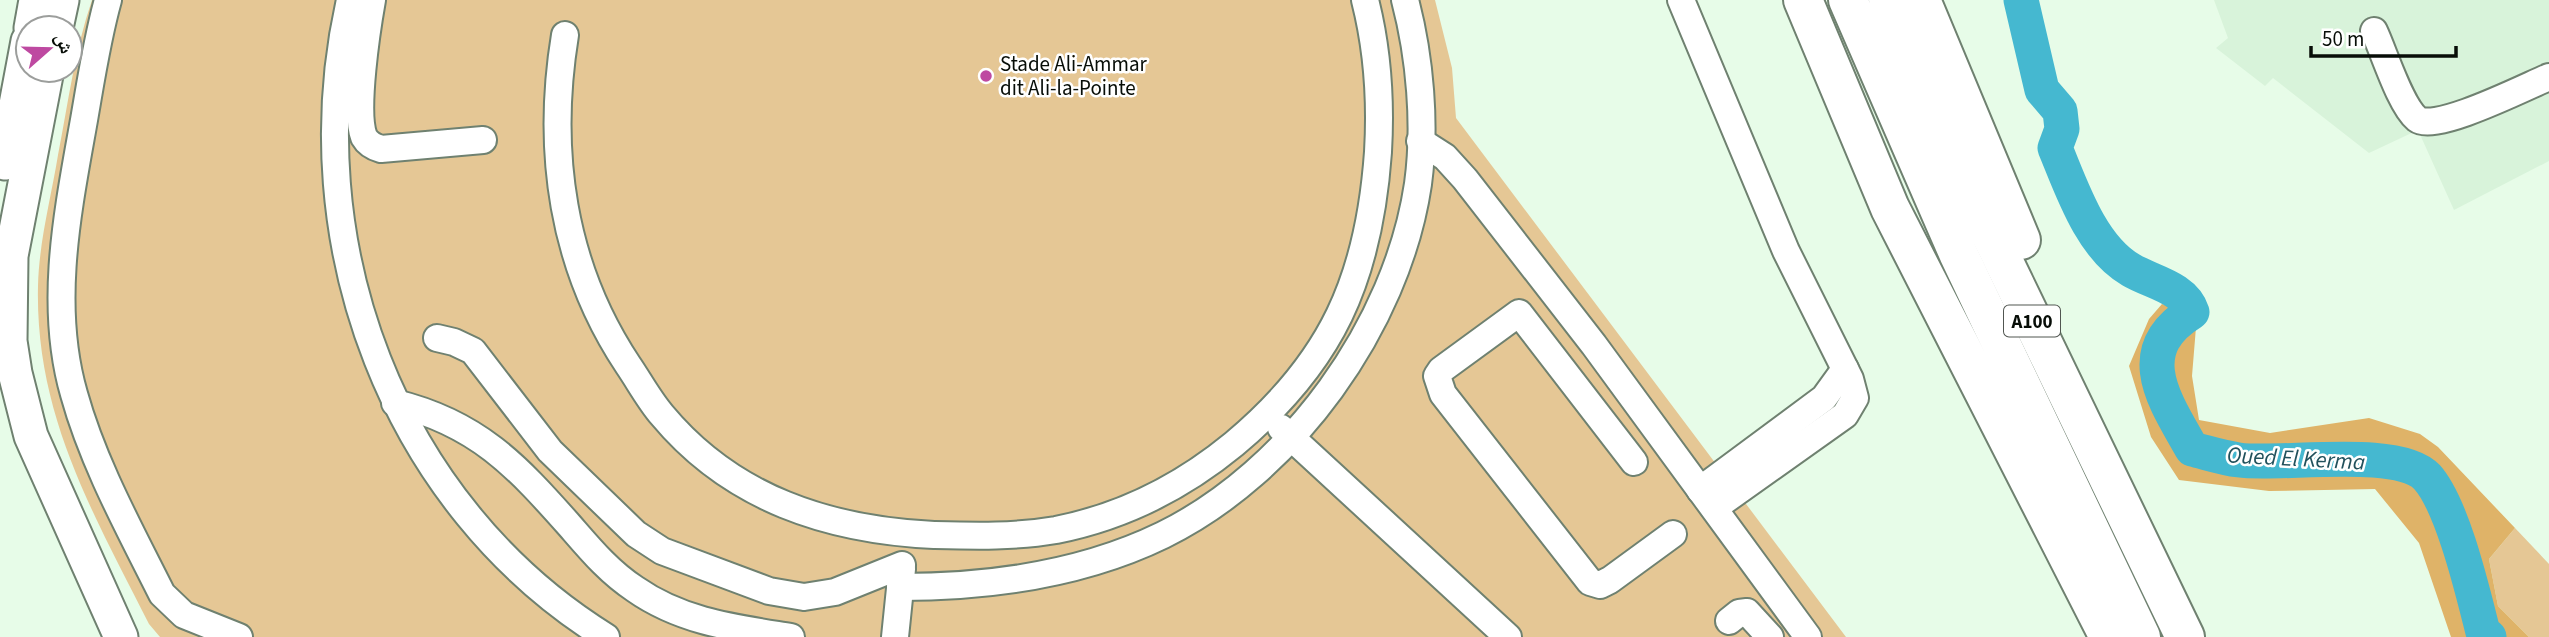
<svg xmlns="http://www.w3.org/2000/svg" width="2549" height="637" font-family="'Source Sans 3','Noto Naskh Arabic',sans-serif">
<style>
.built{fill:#d8f3da}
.green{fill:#e5c795}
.forest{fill:#dfb368}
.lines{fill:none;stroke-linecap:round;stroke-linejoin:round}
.river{stroke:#45b8d0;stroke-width:35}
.minor-casing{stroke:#6f8170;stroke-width:30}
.major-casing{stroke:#6f8170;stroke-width:37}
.highway-casing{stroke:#6f8170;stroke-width:42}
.minor{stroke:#fff;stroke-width:26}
.major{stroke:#fff;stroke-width:33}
.highway{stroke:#fff;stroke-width:38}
.poi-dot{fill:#be49a1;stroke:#fff;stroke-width:2.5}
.labels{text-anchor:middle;stroke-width:5;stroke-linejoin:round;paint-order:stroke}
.shield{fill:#fff;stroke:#515651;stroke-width:2}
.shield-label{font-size:19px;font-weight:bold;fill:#070d07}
.poi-label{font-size:21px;fill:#070d07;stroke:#fff;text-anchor:start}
.water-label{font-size:23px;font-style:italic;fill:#21515c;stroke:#fff}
</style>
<rect width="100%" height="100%" fill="#e7fce8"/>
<path class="built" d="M 2214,0 L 2549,0 L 2549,161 L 2454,210 L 2418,130 L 2369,153 L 2273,78 L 2265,86 L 2216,48 L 2228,38 Z"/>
<g class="green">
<path d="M 92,0 L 1435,0 L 1452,68 L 1456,118 L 1846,637 L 160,637 L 149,624 C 93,513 35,415 38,286 C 39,242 51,198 58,155 C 68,104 75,49 92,0 Z"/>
<path d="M 2515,528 L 2549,564 L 2549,637 L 2529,637 L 2498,606 L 2489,559 Z"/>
</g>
<path class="forest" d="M 2162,304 L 2197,315 L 2192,376 L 2199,420 L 2270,433 L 2369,418 L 2420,434 L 2438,447 L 2515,528 L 2489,559 L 2498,606 L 2529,637 L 2451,637 L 2419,543 L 2375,489 L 2269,491 L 2179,480 L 2151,437 L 2129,366 L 2149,319 Z"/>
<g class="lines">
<path class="river" d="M 2021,0 L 2042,90 L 2060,111 L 2062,129 L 2055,148 C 2072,189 2091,247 2131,270 C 2151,282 2184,287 2192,312 C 2129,351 2165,401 2192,449 C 2208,453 2223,458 2239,460 C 2280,466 2398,446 2427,477 C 2453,506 2473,593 2483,632 L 2489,637"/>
<defs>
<g id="minor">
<path d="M 108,0 C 97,39 91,80 84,120 C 68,210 48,304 74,394 C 93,463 130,530 162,594 L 184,615 L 239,637"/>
<path d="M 350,0 C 295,242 393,505 606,637"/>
<path d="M 372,0 C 367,28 354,112 364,137 C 368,144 374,147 381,149 L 483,140"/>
<path d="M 1681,0 L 1786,251 L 1850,379 L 1855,398 L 1845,415 L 1714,508"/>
<path d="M 2374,31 C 2384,52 2400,105 2417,119 C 2435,133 2527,86 2549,77"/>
<path d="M 565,35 C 546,151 562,266 628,365 C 639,381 649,400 662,415 C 732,499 829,530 934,535 C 976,536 1015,537 1056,530 C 1122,517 1183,486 1234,444 C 1332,362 1369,279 1378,152 C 1381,100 1378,51 1365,0"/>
<path d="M 1420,141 L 1445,157 L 1465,179 L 1594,345 L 1808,637"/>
<path d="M 437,338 L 454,342 L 473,351 L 550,451 L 636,534 L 662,551 L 769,591 L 804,597 L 835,592 L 902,565"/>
<path d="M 395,403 C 477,423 516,465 570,526 C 590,549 609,572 635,589 C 682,622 735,628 791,637"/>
<path d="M 1281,428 L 1508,637"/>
<path d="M 1634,462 L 1519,313 L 1441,370 L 1437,376 L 1443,394 L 1590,582 L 1600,585 L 1610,580 L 1673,534"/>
<path d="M 1700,490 L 1824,398 L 1845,369"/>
<path d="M 900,587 C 987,587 1083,574 1163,535 C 1291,472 1397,326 1418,184 C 1426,125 1420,57 1405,0"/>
<path d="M 1729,621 L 1739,613 L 1747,612 L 1770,637"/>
<path d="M 895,637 L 902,569"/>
</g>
<g id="major">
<path d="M 31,28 L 36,0"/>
<path d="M 56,28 L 62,0"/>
<path d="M 47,70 L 11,256 L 10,341 L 15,373 L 31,436 L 121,637"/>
<path d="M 5,163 L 28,41"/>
</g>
<g id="highway">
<path d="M 1803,0 L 1890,208 L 2109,637"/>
<path d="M 1848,0 L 1958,253 L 2141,637"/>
<path d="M 1888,0 L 1973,198 L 2185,637"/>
<path d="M 1921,0 L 2021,240"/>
</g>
</defs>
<use href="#minor" class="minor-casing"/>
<use href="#major" class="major-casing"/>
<use href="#highway" class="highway-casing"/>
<use href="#minor" class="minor"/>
<use href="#major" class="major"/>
<use href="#highway" class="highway"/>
</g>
<circle class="poi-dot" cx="986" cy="76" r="7"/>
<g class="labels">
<rect class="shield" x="2004" y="305.5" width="56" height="31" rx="5"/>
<g class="shield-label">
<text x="2032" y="328">A100</text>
</g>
<g class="poi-label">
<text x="1000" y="71">Stade Ali-Ammar<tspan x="1000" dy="24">dit Ali-la-Pointe</tspan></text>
</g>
<g class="water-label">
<text transform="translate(2296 458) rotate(3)" y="8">Oued El Kerma</text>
</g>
</g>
<g transform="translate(49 49) rotate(70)"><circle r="33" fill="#ffffff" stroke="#9c9e9c" stroke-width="2"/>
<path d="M0-5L12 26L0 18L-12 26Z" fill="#be49a1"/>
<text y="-10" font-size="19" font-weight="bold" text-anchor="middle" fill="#070d07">ش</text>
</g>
<path d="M2311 46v10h145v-10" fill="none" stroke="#070d07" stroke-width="3.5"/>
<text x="2322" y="46" font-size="21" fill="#070d07" stroke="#ffffff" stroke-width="5" paint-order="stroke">50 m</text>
</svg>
